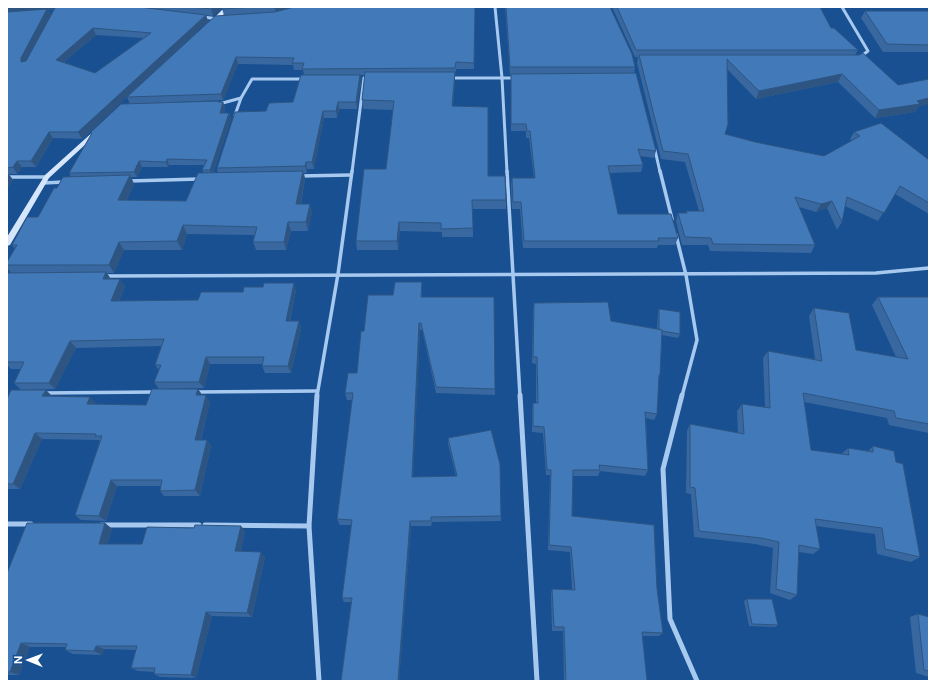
<svg xmlns="http://www.w3.org/2000/svg" width="936" height="688" font-family="'Public Sans',sans-serif">
<style>
.lines{fill:none;stroke-linecap:round;stroke-linejoin:round}
.street-far2{stroke:#a7c9ef;stroke-width:3}
.street-far1{stroke:#a7c9ef;stroke-width:3.5}
.street{stroke:#a7c9ef;stroke-width:5}
.secondary{fill:#d5e6fb;fill-rule:evenodd}
.wall{fill:#38689f;fill-rule:evenodd}
.shaded-wall{fill:#2e5582}
.building{fill:#4179b9;stroke:#2e5582;fill-rule:evenodd}
</style>
<rect width="100%" height="100%" fill="#185091"/>
<g class="lines">
<g class="street-far2">
<path d="M 495,7 L 502,78 L 507,172"/>
<path d="M 842,7 L 868,51 L 860,57"/>
<path d="M 203,17 L 218,19"/>
<path d="M 451,78 L 516,78"/>
<path d="M 219,104 L 241,98 L 252,79 L 304,79"/>
<path d="M 235,115 L 241,98"/>
<path d="M 655,150 L 660,172"/>
<path d="M 352,172 L 364,78"/>
</g>
<g class="street-far1">
<path d="M 507,171 L 520,396"/>
<path d="M 660,171 L 672,219"/>
<path d="M 299,176 L 351,175"/>
<path d="M 7,177 L 47,177"/>
<path d="M 129,181 L 200,179"/>
<path d="M 43,183 L 64,182"/>
<path d="M 676,235 L 686,275 L 697,340 L 682,396"/>
<path d="M 105,276 L 876,273 L 929,268"/>
<path d="M 195,392 L 317,391"/>
<path d="M 43,393 L 155,392"/>
<path d="M 317,396 L 338,274 L 352,171"/>
</g>
<g class="street">
<path d="M 317,395 L 309,526 L 319,681"/>
<path d="M 520,395 L 537,681"/>
<path d="M 682,395 L 663,469 L 670,619 L 697,681"/>
<path d="M 7,524 L 31,524"/>
<path d="M 101,525 L 199,525"/>
<path d="M 205,525 L 309,526"/>
</g>
<g class="secondary">
<path d="M 225,7 L 231,7 L 215,23 L 211,23 L 211,21 Z"/>
<path d="M 97,129 L 99,130 L 99,132 L 49,178 L 10,245 L 7,246 L 7,237 L 45,175 L 95,130 Z"/>
</g>
</g>
<g class="wall">
<path d="M 7,7 L 223,7 L 213,16 L 206,15 L 208,21 L 82,139 L 53,138 L 36,167 L 22,167 L 17,174 L 9,174 L 13,180 L 7,189 ZM 54,9 L 51,15 L 48,10 ZM 96,35 L 143,38 L 95,73 L 64,62 Z"/>
<path d="M 224,7 L 475,7 L 474,69 L 456,69 L 455,75 L 455,81 L 453,106 L 488,176 L 506,200 L 506,209 L 473,209 L 473,237 L 442,237 L 442,232 L 400,231 L 398,250 L 357,250 L 356,241 L 386,169 L 393,110 L 363,109 L 362,100 L 365,75 L 360,75 L 361,81 L 357,109 L 339,109 L 337,118 L 324,118 L 314,169 L 307,169 L 307,173 L 304,173 L 305,179 L 301,204 L 312,212 L 308,231 L 291,231 L 286,250 L 256,250 L 253,242 L 254,235 L 187,234 L 182,250 L 124,250 L 114,273 L 107,273 L 111,279 L 120,279 L 125,287 L 119,301 L 198,300 L 243,292 L 296,290 L 290,321 L 299,321 L 301,329 L 291,373 L 265,373 L 262,366 L 262,364 L 210,364 L 204,388 L 159,389 L 154,382 L 159,370 L 155,365 L 161,346 L 76,348 L 55,389 L 21,390 L 14,383 L 21,369 L 11,369 L 7,365 L 7,273 L 11,273 L 7,268 L 7,265 L 15,249 L 12,245 L 38,217 L 57,188 L 71,177 L 69,173 L 91,135 L 90,133 L 220,102 L 223,102 L 225,108 L 224,113 L 229,113 L 231,119 L 213,173 L 218,173 L 217,168 L 266,111 L 293,102 L 304,75 L 303,70 L 294,70 L 293,65 L 238,64 L 223,100 L 130,104 L 127,97 L 224,15 L 222,9 ZM 169,165 L 204,165 L 202,170 L 204,173 L 186,201 L 127,200 L 134,184 L 131,177 L 137,177 L 142,167 L 168,167 Z"/>
<path d="M 505,7 L 610,7 L 635,67 L 634,73 L 656,151 L 654,158 L 640,156 L 643,165 L 641,172 L 610,173 L 618,214 L 678,238 L 675,245 L 658,245 L 657,248 L 523,248 L 520,209 L 512,209 L 511,185 L 512,178 L 534,178 L 529,138 L 526,138 L 526,131 L 511,131 L 511,75 L 510,75 Z"/>
<path d="M 612,7 L 820,7 L 831,28 L 858,50 L 855,55 L 918,107 L 915,112 L 875,118 L 838,82 L 756,99 L 727,69 L 725,134 L 755,142 L 824,156 L 852,141 L 850,139 L 854,132 L 926,158 L 929,160 L 929,214 L 895,194 L 878,221 L 845,206 L 842,222 L 837,230 L 827,208 L 816,212 L 799,207 L 815,245 L 811,253 L 710,251 L 708,245 L 682,245 L 676,221 L 678,213 L 686,213 L 686,211 L 699,211 L 685,162 L 661,159 L 637,63 L 638,57 L 635,57 Z"/>
<path d="M 865,11 L 929,11 L 929,52 L 883,52 L 861,18 Z"/>
<path d="M 422,282 L 422,297 L 495,389 L 495,395 L 436,393 L 422,330 L 420,330 L 413,477 L 456,476 L 448,444 L 448,438 L 501,516 L 501,521 L 432,522 L 431,526 L 411,526 L 399,681 L 341,681 L 351,602 L 344,602 L 342,598 L 351,525 L 340,525 L 337,519 L 352,400 L 347,400 L 345,393 L 357,373 L 364,331 Z"/>
<path d="M 878,297 L 929,297 L 929,433 L 889,425 L 887,418 L 804,402 L 811,450 L 841,454 L 848,448 L 868,451 L 873,446 L 896,462 L 920,557 L 911,562 L 877,554 L 875,534 L 816,526 L 820,549 L 813,554 L 799,552 L 797,595 L 790,600 L 770,593 L 773,548 L 755,544 L 694,537 L 691,494 L 686,493 L 687,431 L 690,424 L 738,433 L 737,411 L 742,404 L 765,407 L 763,358 L 768,351 L 815,359 L 809,316 L 814,308 L 856,350 L 896,357 L 872,305 Z"/>
<path d="M 534,303 L 611,321 L 657,329 L 658,313 L 659,309 L 680,334 L 678,338 L 662,335 L 660,375 L 659,379 L 657,414 L 654,420 L 646,418 L 648,470 L 645,476 L 600,471 L 598,476 L 573,476 L 572,516 L 657,589 L 663,633 L 659,636 L 642,636 L 647,681 L 564,681 L 563,631 L 552,631 L 551,594 L 552,589 L 572,590 L 570,552 L 548,550 L 550,475 L 546,475 L 543,433 L 532,432 L 532,409 L 533,403 L 536,403 L 536,364 L 532,363 L 533,310 Z"/>
<path d="M 198,389 L 202,395 L 210,402 L 201,440 L 207,440 L 211,446 L 200,496 L 164,496 L 160,491 L 161,486 L 117,486 L 106,521 L 81,520 L 75,515 L 100,442 L 99,440 L 42,439 L 20,489 L 7,489 L 7,399 L 52,396 L 52,397 L 96,403 L 95,404 L 146,405 Z"/>
<path d="M 105,523 L 112,529 L 107,544 L 142,544 L 245,531 L 241,551 L 265,557 L 252,617 L 212,616 L 196,678 L 160,677 L 154,674 L 154,672 L 138,671 L 131,668 L 136,650 L 104,649 L 102,655 L 73,654 L 65,650 L 66,647 L 30,647 L 19,675 L 7,675 L 7,573 Z"/>
<path d="M 747,599 L 778,625 L 775,627 L 749,626 L 744,601 Z"/>
<path d="M 918,614 L 929,617 L 929,677 L 916,673 L 910,617 Z"/>
</g>
<g class="shaded-wall">
<path d="M 7,7 L 60,7 L 55,9 L 48,10 L 51,15 L 25,68 L 21,62 L 7,14 Z"/>
<path d="M 214,7 L 223,7 L 213,16 L 211,9 Z"/>
<path d="M 274,7 L 296,7 L 276,12 Z"/>
<path d="M 206,15 L 208,21 L 82,139 L 78,132 Z"/>
<path d="M 93,28 L 96,35 L 59,66 L 56,60 Z"/>
<path d="M 236,57 L 238,64 L 223,100 L 221,94 Z"/>
<path d="M 455,72 L 455,81 L 452,115 L 452,106 Z"/>
<path d="M 842,74 L 838,82 L 756,99 L 759,91 Z"/>
<path d="M 360,75 L 361,81 L 357,109 L 356,102 Z"/>
<path d="M 929,98 L 929,104 L 918,107 L 915,112 L 875,118 L 879,110 Z"/>
<path d="M 223,102 L 225,108 L 222,119 L 220,113 Z"/>
<path d="M 338,102 L 339,109 L 337,118 L 336,111 Z"/>
<path d="M 323,111 L 324,118 L 314,169 L 312,162 Z"/>
<path d="M 229,113 L 231,119 L 212,175 L 210,170 Z"/>
<path d="M 49,132 L 53,138 L 36,167 L 31,161 Z"/>
<path d="M 167,159 L 169,165 L 168,167 L 166,162 Z"/>
<path d="M 17,161 L 22,167 L 17,174 L 13,167 Z"/>
<path d="M 139,161 L 142,167 L 137,177 L 134,172 Z"/>
<path d="M 306,162 L 307,169 L 307,173 L 305,166 Z"/>
<path d="M 303,171 L 305,179 L 299,212 L 296,204 Z"/>
<path d="M 8,174 L 13,180 L 7,189 L 7,175 Z"/>
<path d="M 130,175 L 134,184 L 123,209 L 118,200 Z"/>
<path d="M 832,201 L 827,208 L 816,212 L 821,204 Z"/>
<path d="M 310,204 L 312,212 L 308,231 L 306,222 Z"/>
<path d="M 288,222 L 291,231 L 286,250 L 284,242 Z"/>
<path d="M 399,222 L 400,231 L 398,250 L 397,241 Z"/>
<path d="M 183,225 L 187,234 L 182,250 L 177,241 Z"/>
<path d="M 119,242 L 124,250 L 114,273 L 109,265 Z"/>
<path d="M 106,272 L 111,280 L 103,279 Z"/>
<path d="M 120,279 L 125,287 L 116,308 L 111,301 Z"/>
<path d="M 294,283 L 296,290 L 288,328 L 286,321 Z"/>
<path d="M 299,321 L 301,329 L 291,373 L 288,366 Z"/>
<path d="M 419,323 L 420,330 L 413,482 L 412,477 Z"/>
<path d="M 70,341 L 76,348 L 55,389 L 49,383 Z"/>
<path d="M 206,357 L 210,364 L 204,388 L 199,382 Z"/>
<path d="M 198,389 L 202,395 L 200,402 L 196,395 Z"/>
<path d="M 46,390 L 52,396 L 49,403 L 42,396 Z"/>
<path d="M 206,395 L 210,402 L 199,446 L 195,440 Z"/>
<path d="M 90,397 L 96,403 L 93,410 L 87,404 Z"/>
<path d="M 35,433 L 42,439 L 20,489 L 13,484 Z"/>
<path d="M 207,440 L 211,446 L 200,496 L 195,490 Z"/>
<path d="M 111,480 L 117,486 L 106,521 L 99,516 Z"/>
<path d="M 410,521 L 411,526 L 399,681 L 398,681 Z"/>
<path d="M 105,523 L 112,529 L 106,549 L 99,544 Z"/>
<path d="M 241,526 L 245,531 L 240,556 L 235,551 Z"/>
<path d="M 261,552 L 265,557 L 252,617 L 247,613 Z"/>
<path d="M 206,612 L 212,616 L 196,678 L 191,675 Z"/>
<path d="M 21,643 L 30,647 L 19,675 L 10,672 Z"/>
<path d="M 96,646 L 104,649 L 102,655 L 94,651 Z"/>
</g>
<g class="building">
<path d="M 57,7 L 139,7 L 206,15 L 78,132 L 49,132 L 31,161 L 17,161 L 13,167 L 7,168 L 7,12 L 47,9 L 21,58 L 21,62 L 26,61 L 55,8 ZM 93,28 L 151,33 L 95,73 L 56,60 Z"/>
<path d="M 191,7 L 214,7 L 211,9 Z"/>
<path d="M 224,7 L 254,7 L 222,9 Z"/>
<path d="M 294,7 L 475,7 L 474,63 L 456,62 L 455,68 L 302,69 L 304,63 L 292,63 L 294,58 L 236,57 L 221,94 L 127,97 L 215,16 L 275,12 Z"/>
<path d="M 506,7 L 610,7 L 632,54 L 635,67 L 510,67 Z"/>
<path d="M 617,7 L 820,7 L 831,28 L 834,28 L 858,50 L 636,50 Z"/>
<path d="M 865,11 L 929,11 L 929,45 L 887,44 Z"/>
<path d="M 863,53 L 898,85 L 929,79 L 929,98 L 917,101 L 920,104 L 879,110 L 842,74 L 759,91 L 727,59 L 728,124 L 725,134 L 755,142 L 824,156 L 860,136 L 854,132 L 881,123 L 929,160 L 929,203 L 900,186 L 884,213 L 847,197 L 842,222 L 832,201 L 821,204 L 795,197 L 815,245 L 713,244 L 711,238 L 685,237 L 678,213 L 687,213 L 686,211 L 704,211 L 688,154 L 663,151 L 639,55 L 859,55 Z"/>
<path d="M 365,72 L 455,72 L 452,106 L 488,107 L 488,176 L 505,176 L 506,200 L 472,200 L 473,228 L 441,229 L 441,223 L 399,222 L 397,241 L 356,241 L 364,169 L 386,169 L 394,101 L 362,100 Z"/>
<path d="M 636,73 L 656,151 L 638,149 L 643,165 L 608,166 L 618,214 L 671,214 L 678,238 L 658,238 L 659,241 L 524,241 L 521,202 L 513,202 L 512,178 L 535,178 L 530,131 L 527,131 L 526,124 L 511,124 L 511,74 Z"/>
<path d="M 301,75 L 360,75 L 356,102 L 338,102 L 336,111 L 323,111 L 312,162 L 306,162 L 305,166 L 217,168 L 235,112 L 266,111 L 269,103 L 293,102 Z"/>
<path d="M 219,101 L 218,102 L 223,102 L 220,113 L 229,113 L 210,170 L 202,170 L 207,160 L 167,159 L 166,162 L 139,161 L 134,172 L 69,173 L 92,133 L 90,133 L 121,104 Z"/>
<path d="M 303,171 L 296,204 L 310,204 L 306,222 L 288,222 L 284,242 L 253,242 L 257,227 L 183,225 L 177,241 L 119,242 L 109,265 L 7,265 L 7,262 L 17,245 L 12,245 L 27,217 L 38,217 L 54,188 L 57,188 L 63,177 L 130,175 L 118,200 L 186,201 L 198,173 Z"/>
<path d="M 106,272 L 103,279 L 120,279 L 111,301 L 198,300 L 201,292 L 243,292 L 244,287 L 263,287 L 264,283 L 294,283 L 286,321 L 299,321 L 288,366 L 262,366 L 264,357 L 206,357 L 199,382 L 154,382 L 161,365 L 155,365 L 164,339 L 70,341 L 49,383 L 14,383 L 24,362 L 7,362 L 7,273 Z"/>
<path d="M 395,282 L 422,282 L 421,297 L 494,297 L 495,389 L 436,387 L 421,323 L 419,323 L 412,477 L 457,476 L 448,438 L 491,430 L 500,464 L 501,516 L 431,517 L 431,521 L 410,521 L 398,681 L 341,681 L 352,598 L 342,598 L 352,520 L 337,519 L 353,393 L 345,393 L 348,373 L 357,373 L 361,331 L 364,331 L 368,295 L 393,295 Z"/>
<path d="M 878,297 L 929,297 L 929,424 L 896,418 L 894,411 L 803,393 L 811,450 L 849,455 L 848,448 L 873,452 L 873,446 L 894,451 L 896,462 L 903,464 L 920,557 L 885,549 L 882,528 L 815,519 L 820,549 L 799,545 L 797,595 L 776,589 L 779,542 L 761,538 L 699,531 L 695,488 L 690,487 L 690,424 L 744,434 L 742,404 L 770,408 L 768,351 L 822,361 L 814,308 L 849,313 L 856,350 L 908,359 Z"/>
<path d="M 608,302 L 611,321 L 662,330 L 660,375 L 659,375 L 657,414 L 645,412 L 648,470 L 599,465 L 600,470 L 573,470 L 572,516 L 654,525 L 657,589 L 663,633 L 642,632 L 647,681 L 566,681 L 564,627 L 554,627 L 552,589 L 575,590 L 571,547 L 549,545 L 551,470 L 547,470 L 544,427 L 533,426 L 533,403 L 538,403 L 537,357 L 533,357 L 534,303 Z"/>
<path d="M 659,309 L 680,312 L 680,334 L 662,331 L 662,330 L 659,329 Z"/>
<path d="M 152,389 L 198,389 L 196,395 L 206,395 L 195,440 L 207,440 L 195,490 L 160,491 L 162,480 L 111,480 L 99,516 L 75,515 L 102,436 L 95,436 L 96,434 L 35,433 L 13,484 L 7,484 L 7,399 L 11,390 L 46,390 L 42,396 L 90,397 L 87,404 L 146,405 Z"/>
<path d="M 27,523 L 105,523 L 99,544 L 142,544 L 147,527 L 194,528 L 195,525 L 241,526 L 235,551 L 261,552 L 247,613 L 206,612 L 191,675 L 154,674 L 155,668 L 131,668 L 137,646 L 96,646 L 94,651 L 65,650 L 67,644 L 21,643 L 10,672 L 7,672 L 7,573 Z"/>
<path d="M 747,599 L 772,599 L 778,625 L 752,624 Z"/>
<path d="M 918,614 L 929,617 L 929,671 L 924,670 Z"/>
</g>
<rect width="936" height="688" fill="none" stroke="#ffffff" stroke-width="16"/>
<g transform="translate(28 660) rotate(271)" stroke="#185091" stroke-width="3" paint-order="stroke">
<path d="M0-3L7 15L0 10L-7 15Z" fill="#ffffff"/>
<text y="-6" font-size="11" font-weight="bold" text-anchor="middle" fill="#ffffff">N</text>
</g>
</svg>
